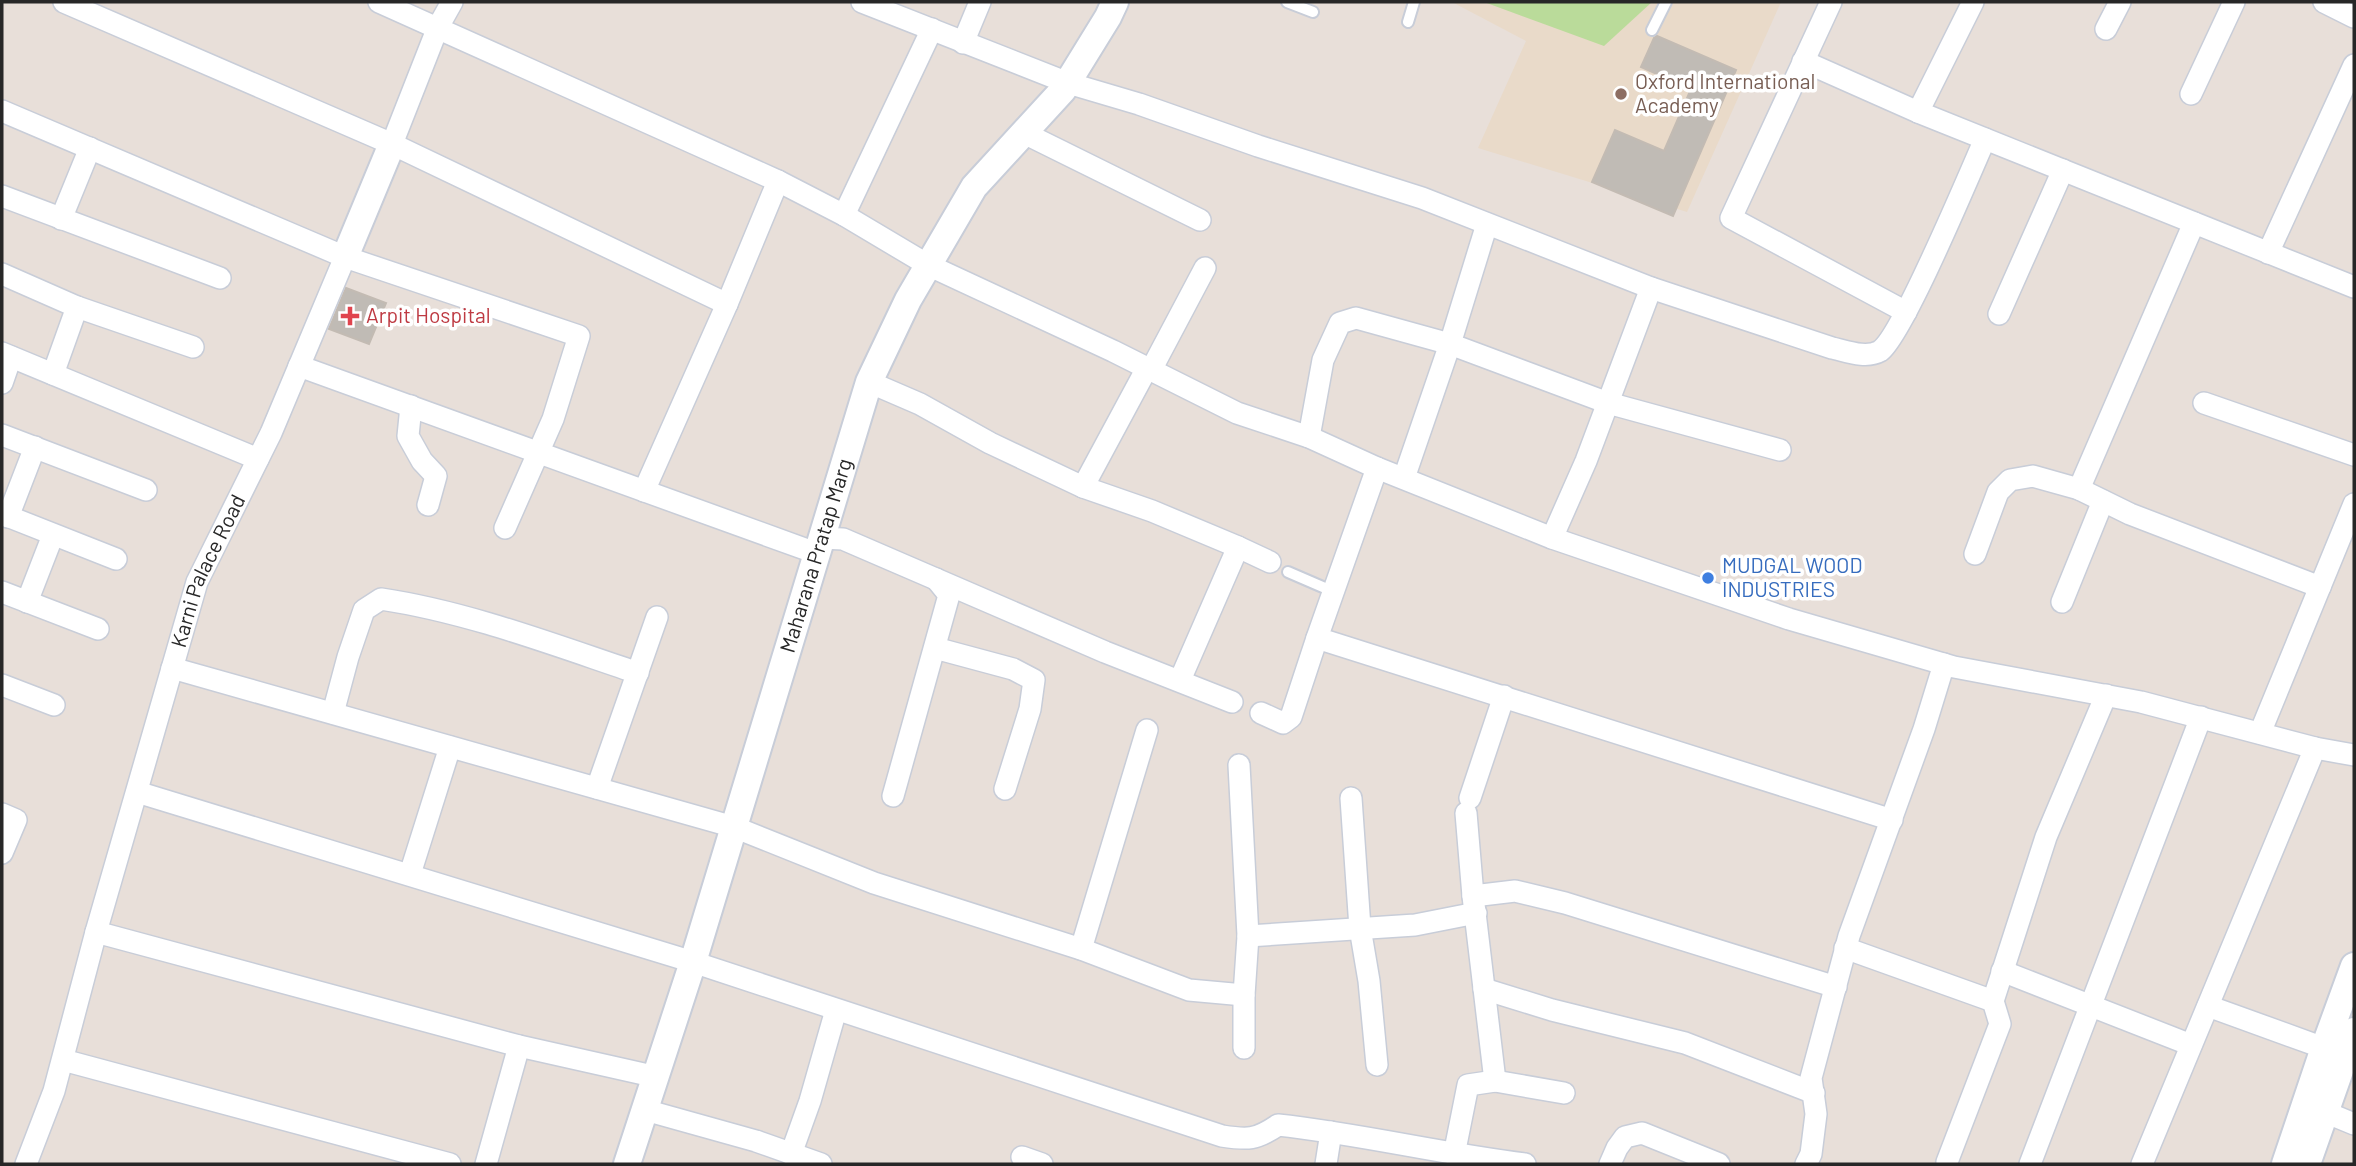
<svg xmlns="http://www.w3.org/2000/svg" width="2356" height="1166" font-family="Barlow,sans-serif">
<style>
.education{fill:#e9dac9}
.green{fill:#badb9a}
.building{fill:#c0bbb5;stroke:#c3bbb3;stroke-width:2}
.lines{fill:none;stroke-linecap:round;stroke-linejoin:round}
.service-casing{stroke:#c8cdd8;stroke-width:14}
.minor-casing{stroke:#c8cdd8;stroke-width:24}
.tertiary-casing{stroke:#c8cdd8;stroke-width:30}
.service{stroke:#fff;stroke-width:10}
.minor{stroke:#fff;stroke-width:21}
.tertiary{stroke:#fff;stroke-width:26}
.education-dot{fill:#8d6e63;stroke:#fff;stroke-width:2.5}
.health-dot{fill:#e0444e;stroke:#fff;stroke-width:2.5}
.shop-dot{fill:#3f7fe0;stroke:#fff;stroke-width:2.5}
.labels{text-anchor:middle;stroke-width:7;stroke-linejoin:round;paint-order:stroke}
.education-label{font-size:21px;fill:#785e54;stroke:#fff;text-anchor:start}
.health-label{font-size:21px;fill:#be3a42;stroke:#fff;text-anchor:start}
.street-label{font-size:21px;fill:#272727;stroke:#fff}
.shop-label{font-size:21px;fill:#366cbe;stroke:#fff;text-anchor:start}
</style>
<rect width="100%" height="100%" fill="#e8dfd9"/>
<path class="education" d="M 1452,2 L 1781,2 L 1687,212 L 1478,148 L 1526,41 Z"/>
<path class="green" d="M 1484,2 L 1652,2 L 1604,46 Z"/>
<g class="building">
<path d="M 1657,36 L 1736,70 L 1673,216 L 1592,182 L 1615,130 L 1664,151 L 1691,89 L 1641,67 L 1654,38 Z"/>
<path d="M 346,288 L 386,303 L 369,344 L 329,329 Z"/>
</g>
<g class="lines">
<defs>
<g id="service">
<path d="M 1287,2 L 1313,12"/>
<path d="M 1408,22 L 1414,2"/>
<path d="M 1652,30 L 1666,2"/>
<path d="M 1288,572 L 1332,591"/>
</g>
<g id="minor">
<path d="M 64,2 L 392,144 L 727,304"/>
<path d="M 379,2 L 778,181 L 844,215 L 928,265 L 1113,351 L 1237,413 L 1309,437 L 1377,468 L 1552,538 L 1789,619 L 1954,667 L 2141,702 L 2315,748 L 2354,755"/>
<path d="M 862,2 L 1068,83 L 1139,104 L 1258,146 L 1422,198 L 1651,288 L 1586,461 L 1552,538"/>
<path d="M 1831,2 L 1731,218 L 1906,312"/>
<path d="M 2324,2 L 2354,17"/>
<path d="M 2106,29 L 2120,2"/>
<path d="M 963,43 L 980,2"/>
<path d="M 1803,61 L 1918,112 L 2354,287"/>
<path d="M 2191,94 L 2234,2"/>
<path d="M 2,111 L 345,257 L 579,336 L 553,419 L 505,528"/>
<path d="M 1918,112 L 1973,2"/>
<path d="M 1024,133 L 1200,220"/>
<path d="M 392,144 L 438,27 L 452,2"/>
<path d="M 2,196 L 220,278"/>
<path d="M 844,215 L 932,29"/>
<path d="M 61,219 L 90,148"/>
<path d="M 2268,253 L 2354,65"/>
<path d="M 2,274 L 77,307 L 193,347"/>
<path d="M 1651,288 L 1832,348 C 1846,351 1866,359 1880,351 C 1902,336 1970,173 1985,139"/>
<path d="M 1999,314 L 2063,170"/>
<path d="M 2,353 L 258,459"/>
<path d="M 299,366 L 816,553"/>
<path d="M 1151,370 L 1205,268"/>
<path d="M 53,374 L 77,307"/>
<path d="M 869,382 L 920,404 L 990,443 L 1083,487 L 1152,511 L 1238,547 L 1180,680"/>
<path d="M 2,383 L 11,357"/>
<path d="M 2204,403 L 2354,455"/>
<path d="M 411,406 L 408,436 L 422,461 L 436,476 L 428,505"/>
<path d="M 2,435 L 146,490"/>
<path d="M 1309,437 L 1323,360 L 1340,323 L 1356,318 L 1450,344 L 1608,403 L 1780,450"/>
<path d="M 1377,468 L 1317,638 L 1892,820"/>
<path d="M 1404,478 L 1450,344 L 1487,224"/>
<path d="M 1083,487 L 1147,368"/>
<path d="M 2079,489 L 2194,223"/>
<path d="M 644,491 L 727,304 L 778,181"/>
<path d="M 2,514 L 116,559"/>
<path d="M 8,517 L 35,447"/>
<path d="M 821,538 L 843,539 L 1105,652 L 1232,702"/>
<path d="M 1238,547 L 1270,562"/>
<path d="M 1975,554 L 1998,492 L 2010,480 L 2033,476 L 2079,489 L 2130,514 L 2320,587"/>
<path d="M 2,592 L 98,629"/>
<path d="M 27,602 L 53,535"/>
<path d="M 2062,602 L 2103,501"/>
<path d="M 935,648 L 1013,669 L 1034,680 L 1030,709 L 1005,789"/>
<path d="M 172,668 L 734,827 L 874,883 L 1081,949 L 1189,990 L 1244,995"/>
<path d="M 2,685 L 54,705"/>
<path d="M 333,713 L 348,657 L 364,610 L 381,599 C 468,612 554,645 638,673"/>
<path d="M 1261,713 L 1283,723 L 1291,717 L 1317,638"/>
<path d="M 2260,733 L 2354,504"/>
<path d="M 1239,765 L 1248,936 L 1244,995 L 1244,1048"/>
<path d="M 597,788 L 657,617"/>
<path d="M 137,792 L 693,962 L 1222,1136 C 1248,1140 1256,1140 1278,1125 C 1361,1134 1442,1154 1525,1164"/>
<path d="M 893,796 L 949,595 L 936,579"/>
<path d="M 1351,798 L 1360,928 L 1369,981 L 1377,1065"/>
<path d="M 1470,798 L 1504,696"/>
<path d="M 1466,813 L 1473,896 L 1495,1081"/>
<path d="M 2,814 L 16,820 L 2,853"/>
<path d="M 410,874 L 450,747"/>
<path d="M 1473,896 L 1515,891 L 1565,903 L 1836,987"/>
<path d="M 96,932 L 519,1046 L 657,1077"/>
<path d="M 1248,936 L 1415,925 L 1476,913"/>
<path d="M 1845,948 L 1993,1001 L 2000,1024 L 1947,1162"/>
<path d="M 1081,949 L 1147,730"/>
<path d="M 2002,971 L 2191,1045"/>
<path d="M 1484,989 L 1552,1010 L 1685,1043 L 1814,1093"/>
<path d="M 1993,1001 L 2046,837 L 2106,695"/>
<path d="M 2208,1006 L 2324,1048"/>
<path d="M 63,1060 L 450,1164"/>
<path d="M 645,1110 L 756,1141 L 821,1164"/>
<path d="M 2325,1112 L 2354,1124"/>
<path d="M 791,1154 L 810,1101 L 836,1010"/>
<path d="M 1454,1155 L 1468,1085 L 1495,1081 L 1564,1093"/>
<path d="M 1022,1157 L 1042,1164"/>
<path id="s1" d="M 26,1164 L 54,1091 L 96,932 L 197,582 L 271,433 L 345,257"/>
<path d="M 486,1164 L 519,1046"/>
<path d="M 1326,1164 L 1331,1132"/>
<path d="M 1610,1164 L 1617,1148 L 1625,1137 L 1642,1133 L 1719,1164"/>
<path d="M 1806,1164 L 1811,1154 L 1816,1114 L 1811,1078 L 1849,936 L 1924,729 L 1944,664"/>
<path d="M 2030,1164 L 2201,717"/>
<path d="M 2142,1164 L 2315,748"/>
</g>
<g id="tertiary">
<path d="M 345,257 L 392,144"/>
<path id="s2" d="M 627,1164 L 693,962 L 869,382 L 908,300 L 974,187 L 1063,90 L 1108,17 L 1115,2"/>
<path d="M 2285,1164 L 2324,1048 L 2354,966"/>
<path d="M 2307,1164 L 2354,1031"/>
</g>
</defs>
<use href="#service" class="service-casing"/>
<use href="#minor" class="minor-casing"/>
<use href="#tertiary" class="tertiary-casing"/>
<use href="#service" class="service"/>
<use href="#minor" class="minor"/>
<use href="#tertiary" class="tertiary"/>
</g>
<circle class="education-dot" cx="1621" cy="94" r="7"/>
<path class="health-dot" d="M346.5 305.5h7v7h7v7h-7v7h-7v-7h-7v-7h7z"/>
<circle class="shop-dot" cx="1708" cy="578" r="7"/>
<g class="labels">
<g class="education-label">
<text x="1635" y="89">Oxford International<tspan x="1635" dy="24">Academy</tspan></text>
</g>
<g class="health-label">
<text x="366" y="323">Arpit Hospital</text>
</g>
<g class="street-label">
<text dy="7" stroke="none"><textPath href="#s2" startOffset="637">Maharana Pratap Marg</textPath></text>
<text dy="7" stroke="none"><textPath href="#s1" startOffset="621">Karni Palace Road</textPath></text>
</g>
<g class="shop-label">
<text x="1722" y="573">MUDGAL WOOD<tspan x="1722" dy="24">INDUSTRIES</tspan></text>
</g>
</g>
<rect width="2356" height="1166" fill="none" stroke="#272727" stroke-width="7"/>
</svg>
